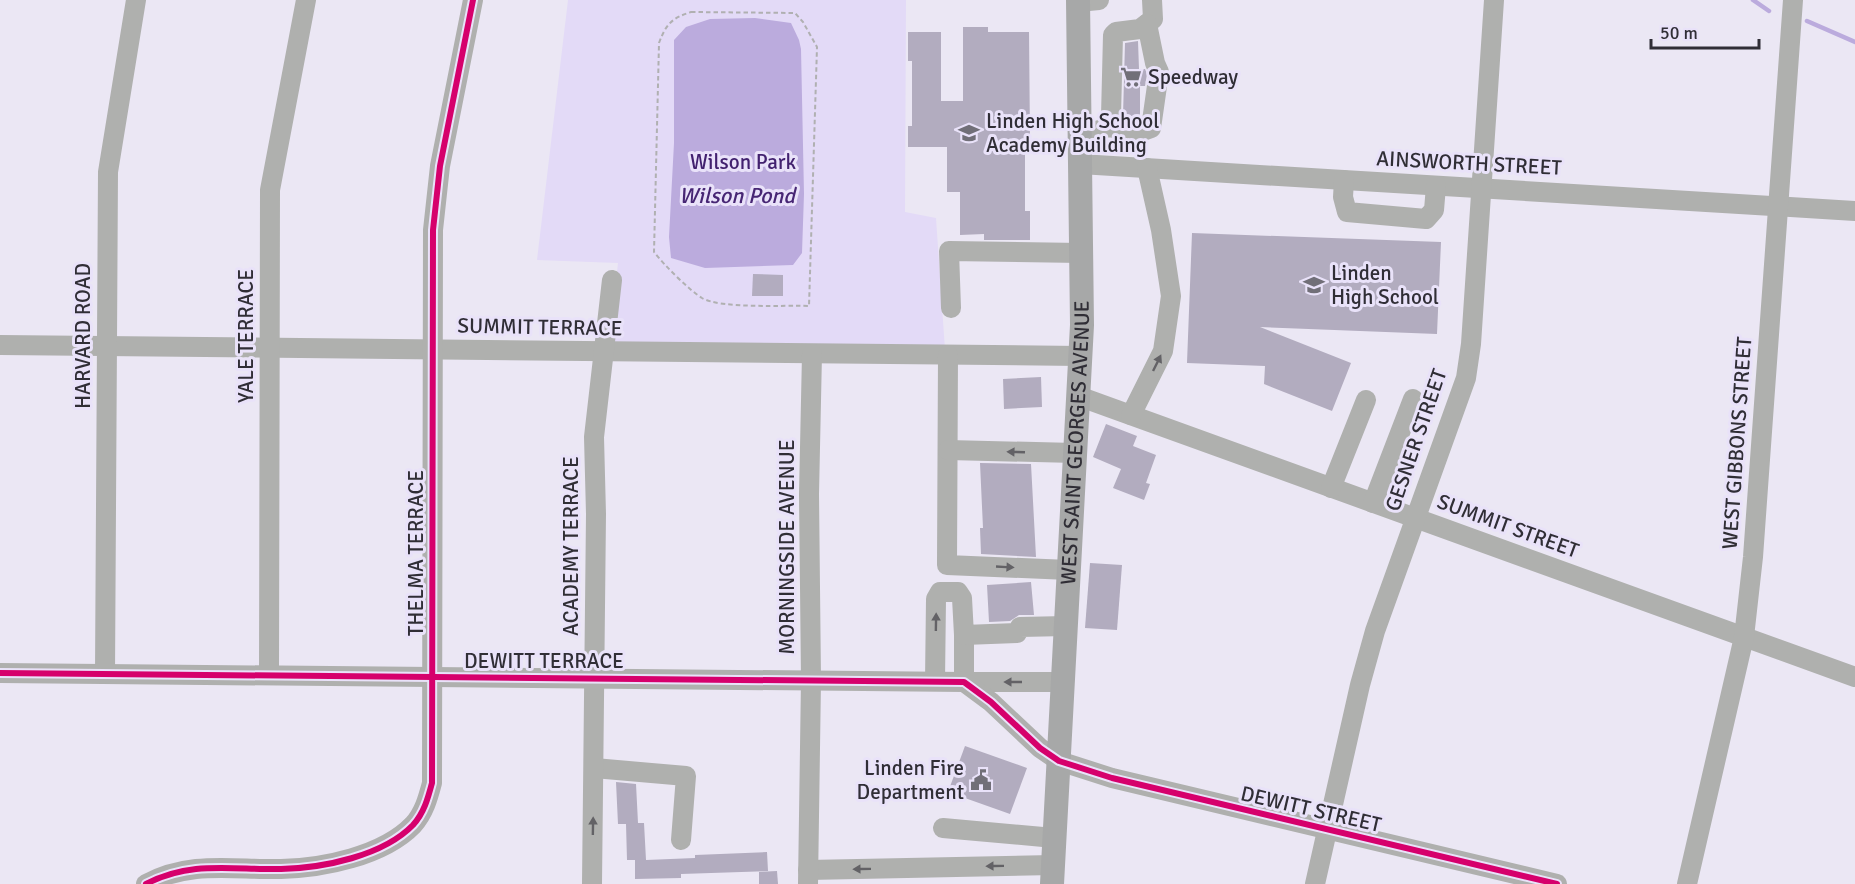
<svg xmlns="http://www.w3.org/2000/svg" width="1855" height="884" font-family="Signika,sans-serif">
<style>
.green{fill:#e3daf7}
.water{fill:#bbabdd}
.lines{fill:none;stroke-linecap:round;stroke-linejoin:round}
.stream{stroke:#bbabdd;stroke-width:4.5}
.building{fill:#b2acbf}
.path{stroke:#b0b0b1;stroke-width:2;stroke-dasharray:4.5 3;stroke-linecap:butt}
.minor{stroke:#afb0ae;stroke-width:20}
.major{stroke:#a7a8a8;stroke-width:24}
.cycleway-casing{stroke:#e9e2f9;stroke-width:10}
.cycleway{stroke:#d6006c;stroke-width:6}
.oneway{fill:#636266}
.labels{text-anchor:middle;stroke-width:6;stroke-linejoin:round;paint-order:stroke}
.poi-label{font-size:21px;fill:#302e36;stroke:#e9e2f9;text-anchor:start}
.park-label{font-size:21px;fill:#42216f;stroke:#e9e2f9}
.street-label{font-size:21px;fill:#302e36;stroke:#e9e2f9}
.water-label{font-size:22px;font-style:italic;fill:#472674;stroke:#e9e2f9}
</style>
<rect width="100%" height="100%" fill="#ebe7f4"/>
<path class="green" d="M 568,0 L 906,0 L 905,212 L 936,218 L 945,350 L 609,348 L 618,263 L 537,260 Z"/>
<path class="water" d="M 755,18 L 791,23 L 799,40 L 801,49 L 804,194 L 802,253 L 793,265 L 705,268 L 671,258 L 669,237 L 674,143 L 674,40 L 686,27 L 710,19 Z"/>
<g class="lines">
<g class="stream">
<path d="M 1753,0 L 1769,11"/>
<path d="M 1807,21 L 1855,42"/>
</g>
</g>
<g class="building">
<path d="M 963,27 L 988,27 L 988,32 L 1029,32 L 1030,140 L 1025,140 L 1025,211 L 1030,211 L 1030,240 L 984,240 L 984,234 L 960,235 L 960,192 L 947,192 L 947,147 L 908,147 L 908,126 L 912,126 L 912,61 L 908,61 L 908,32 L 941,32 L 941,101 L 963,101 Z"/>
<path d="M 1138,41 L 1139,69 L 1145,69 L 1147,74 L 1145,86 L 1140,86 L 1140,116 L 1123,116 L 1125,43 Z"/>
<path d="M 1192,233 L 1441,242 L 1437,334 L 1260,327 L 1351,363 L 1332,411 L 1264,384 L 1265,366 L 1187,363 Z"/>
<path d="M 753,274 L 783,275 L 783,296 L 752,296 Z"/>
<path d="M 1041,377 L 1042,407 L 1004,409 L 1003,379 Z"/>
<path d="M 1106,424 L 1137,436 L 1133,446 L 1156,455 L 1146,483 L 1150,484 L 1144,500 L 1113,488 L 1121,469 L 1093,457 Z"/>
<path d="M 980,463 L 1031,464 L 1036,557 L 981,554 L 980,528 L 983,528 Z"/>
<path d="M 1090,563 L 1122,565 L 1117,630 L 1085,628 Z"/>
<path d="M 1031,582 L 1034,615 L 1019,615 L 1010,621 L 989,622 L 987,585 Z"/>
<path d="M 965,746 L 1027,768 L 1010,814 L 948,792 Z"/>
<path d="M 616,782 L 636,784 L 638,823 L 644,823 L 646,860 L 695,858 L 695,855 L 767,852 L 768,871 L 681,874 L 681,878 L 635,879 L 635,860 L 627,860 L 626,824 L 618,824 Z"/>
<path d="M 777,871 L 778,884 L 759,884 L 759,872 Z"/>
</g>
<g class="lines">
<path class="path" d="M 691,12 L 795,13 L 803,22 L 817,47 L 809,306 C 784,305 721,309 702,298 C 689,290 664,265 654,252 L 659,43 C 666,24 672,18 691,12 Z"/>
<g class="minor">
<path d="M 1078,2 L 1099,0"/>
<path d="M 1109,127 L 1111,116 L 1113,35 L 1116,32 L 1140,29 L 1153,19 L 1152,0"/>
<path d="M 1080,136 L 1109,127 L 1137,133 L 1151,128 L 1159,72 L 1155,63 L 1147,24"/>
<path d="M 1080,164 L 1855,211"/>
<path d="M 1344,180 L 1343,197 L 1347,212 L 1426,219 L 1434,210 L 1436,186"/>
<path d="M 951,308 L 949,251 L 1081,253"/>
<path d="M 0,345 L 1080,356"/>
<path d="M 948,355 L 947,565 L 1069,570"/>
<path d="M 1078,396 L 1855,677"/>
<path d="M 1131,415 L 1163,351 L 1171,296 L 1161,230 L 1147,168"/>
<path d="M 948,450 L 1075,453"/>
<path d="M 1331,488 L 1366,400"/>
<path d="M 1373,503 L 1413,399"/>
<path d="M 964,635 L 964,682 L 1063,682"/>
<path d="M 0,673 L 964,682 L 991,702 L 1040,748 L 1059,761 L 1112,778 L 1557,884"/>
<path d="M 105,674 L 108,172 L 136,0"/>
<path d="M 269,675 L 270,190 L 306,0"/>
<path d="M 935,681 L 936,599 L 940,592 L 958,592 L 962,598 L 964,635 L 1017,633 L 1020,627 L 1066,626"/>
<path d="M 594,768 L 686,776 L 681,840"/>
<path d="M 943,828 L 1054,838"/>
<path d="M 808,870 L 1053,865"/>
<path d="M 146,884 C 191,860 233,870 281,869 C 323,868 383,856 413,825 C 424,813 428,798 432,783 L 433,230 L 440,166 L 473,0"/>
<path d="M 592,884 L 596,514 L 594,437 L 612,280"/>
<path d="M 808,884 L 811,680 L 809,494 L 812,354"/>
<path d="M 1315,884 L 1360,685 L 1375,631 L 1466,378 L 1471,344 L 1494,0"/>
<path d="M 1687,884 L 1744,637 L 1753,557 L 1793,0"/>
</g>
<path class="major" id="s1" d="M 1052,884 L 1082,325 L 1078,0"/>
<defs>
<g id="cycleway">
<path d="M 0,673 L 964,682 L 991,702 L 1040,748 L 1059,761 L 1112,778 L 1557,884"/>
<path d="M 146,884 C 191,860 233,870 281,869 C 323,868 383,856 413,825 C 424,813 428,798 432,783 L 433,230 L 440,166 L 473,0"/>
</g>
</defs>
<use href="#cycleway" class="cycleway-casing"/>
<use href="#cycleway" class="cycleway"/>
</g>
<defs><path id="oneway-solid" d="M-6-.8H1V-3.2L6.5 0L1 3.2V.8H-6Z" transform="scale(1.5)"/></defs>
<g class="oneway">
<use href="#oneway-solid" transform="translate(1157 363) rotate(-64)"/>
<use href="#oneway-solid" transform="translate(1016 452) rotate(-178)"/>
<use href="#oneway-solid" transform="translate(1005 567) rotate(3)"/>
<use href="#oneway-solid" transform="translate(936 622) rotate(-89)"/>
<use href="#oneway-solid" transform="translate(1013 682) rotate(-180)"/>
<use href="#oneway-solid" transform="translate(593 826) rotate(-89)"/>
<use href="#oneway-solid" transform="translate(995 866) rotate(179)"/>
<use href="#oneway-solid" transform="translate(862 869) rotate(179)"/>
</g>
<defs>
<symbol id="supermarket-bare" viewBox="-9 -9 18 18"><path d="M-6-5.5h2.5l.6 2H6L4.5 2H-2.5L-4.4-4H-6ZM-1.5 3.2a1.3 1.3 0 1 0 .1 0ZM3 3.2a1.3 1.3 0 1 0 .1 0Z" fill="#716f78" stroke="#e9e2f9" stroke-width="2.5" paint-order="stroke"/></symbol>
<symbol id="school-bare" viewBox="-9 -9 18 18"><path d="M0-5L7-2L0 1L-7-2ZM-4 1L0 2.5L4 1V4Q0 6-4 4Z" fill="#716f78" stroke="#e9e2f9" stroke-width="2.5" paint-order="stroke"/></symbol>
<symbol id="civic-bare" viewBox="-9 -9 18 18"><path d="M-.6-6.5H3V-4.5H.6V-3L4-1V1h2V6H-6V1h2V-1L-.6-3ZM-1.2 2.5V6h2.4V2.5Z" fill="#716f78" stroke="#e9e2f9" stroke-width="2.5" paint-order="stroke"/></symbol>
</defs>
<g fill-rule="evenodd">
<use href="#supermarket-bare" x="1116" y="62" width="30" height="30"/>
<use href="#school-bare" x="954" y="118" width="30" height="30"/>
<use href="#school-bare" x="1299" y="270" width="30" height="30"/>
<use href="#civic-bare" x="966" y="765" width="30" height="30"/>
</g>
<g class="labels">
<g class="poi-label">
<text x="1148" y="84">Speedway</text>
<text x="986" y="128">Linden High School<tspan x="986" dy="24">Academy Building</tspan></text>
<text x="1331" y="280">Linden<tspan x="1331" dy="24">High School</tspan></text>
<text x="964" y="775" text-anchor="end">Linden Fire<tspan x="964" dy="24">Department</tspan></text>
</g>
<g class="park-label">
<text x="743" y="169">Wilson Park</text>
</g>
<g class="street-label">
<text transform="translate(1469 163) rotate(3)" y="7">AINSWORTH STREET</text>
<text transform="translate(540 327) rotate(1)" y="7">SUMMIT TERRACE</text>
<text transform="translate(83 336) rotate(-90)" y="7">HARVARD ROAD</text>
<text transform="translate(246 336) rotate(-90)" y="7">YALE TERRACE</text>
<text transform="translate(1416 440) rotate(-71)" y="7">GESNER STREET</text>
<text dy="7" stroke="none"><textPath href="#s1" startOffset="442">WEST SAINT GEORGES AVENUE</textPath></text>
<text transform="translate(1737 443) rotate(-86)" y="7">WEST GIBBONS STREET</text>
<text transform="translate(1508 526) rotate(20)" y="7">SUMMIT STREET</text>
<text transform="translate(571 546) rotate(-90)" y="7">ACADEMY TERRACE</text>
<text transform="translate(787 547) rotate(-90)" y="7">MORNINGSIDE AVENUE</text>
<text transform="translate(416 553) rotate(-90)" y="7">THELMA TERRACE</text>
<text x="544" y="668">DEWITT TERRACE</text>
<text transform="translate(1311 809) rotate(13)" y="7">DEWITT STREET</text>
</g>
<g class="water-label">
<text x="737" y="203">Wilson Pond</text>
</g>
</g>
<path d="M1651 39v9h108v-9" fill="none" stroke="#302e36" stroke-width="3"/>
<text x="1660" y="39" font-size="18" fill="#302e36" stroke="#e9e2f9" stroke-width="4.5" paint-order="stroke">50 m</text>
</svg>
